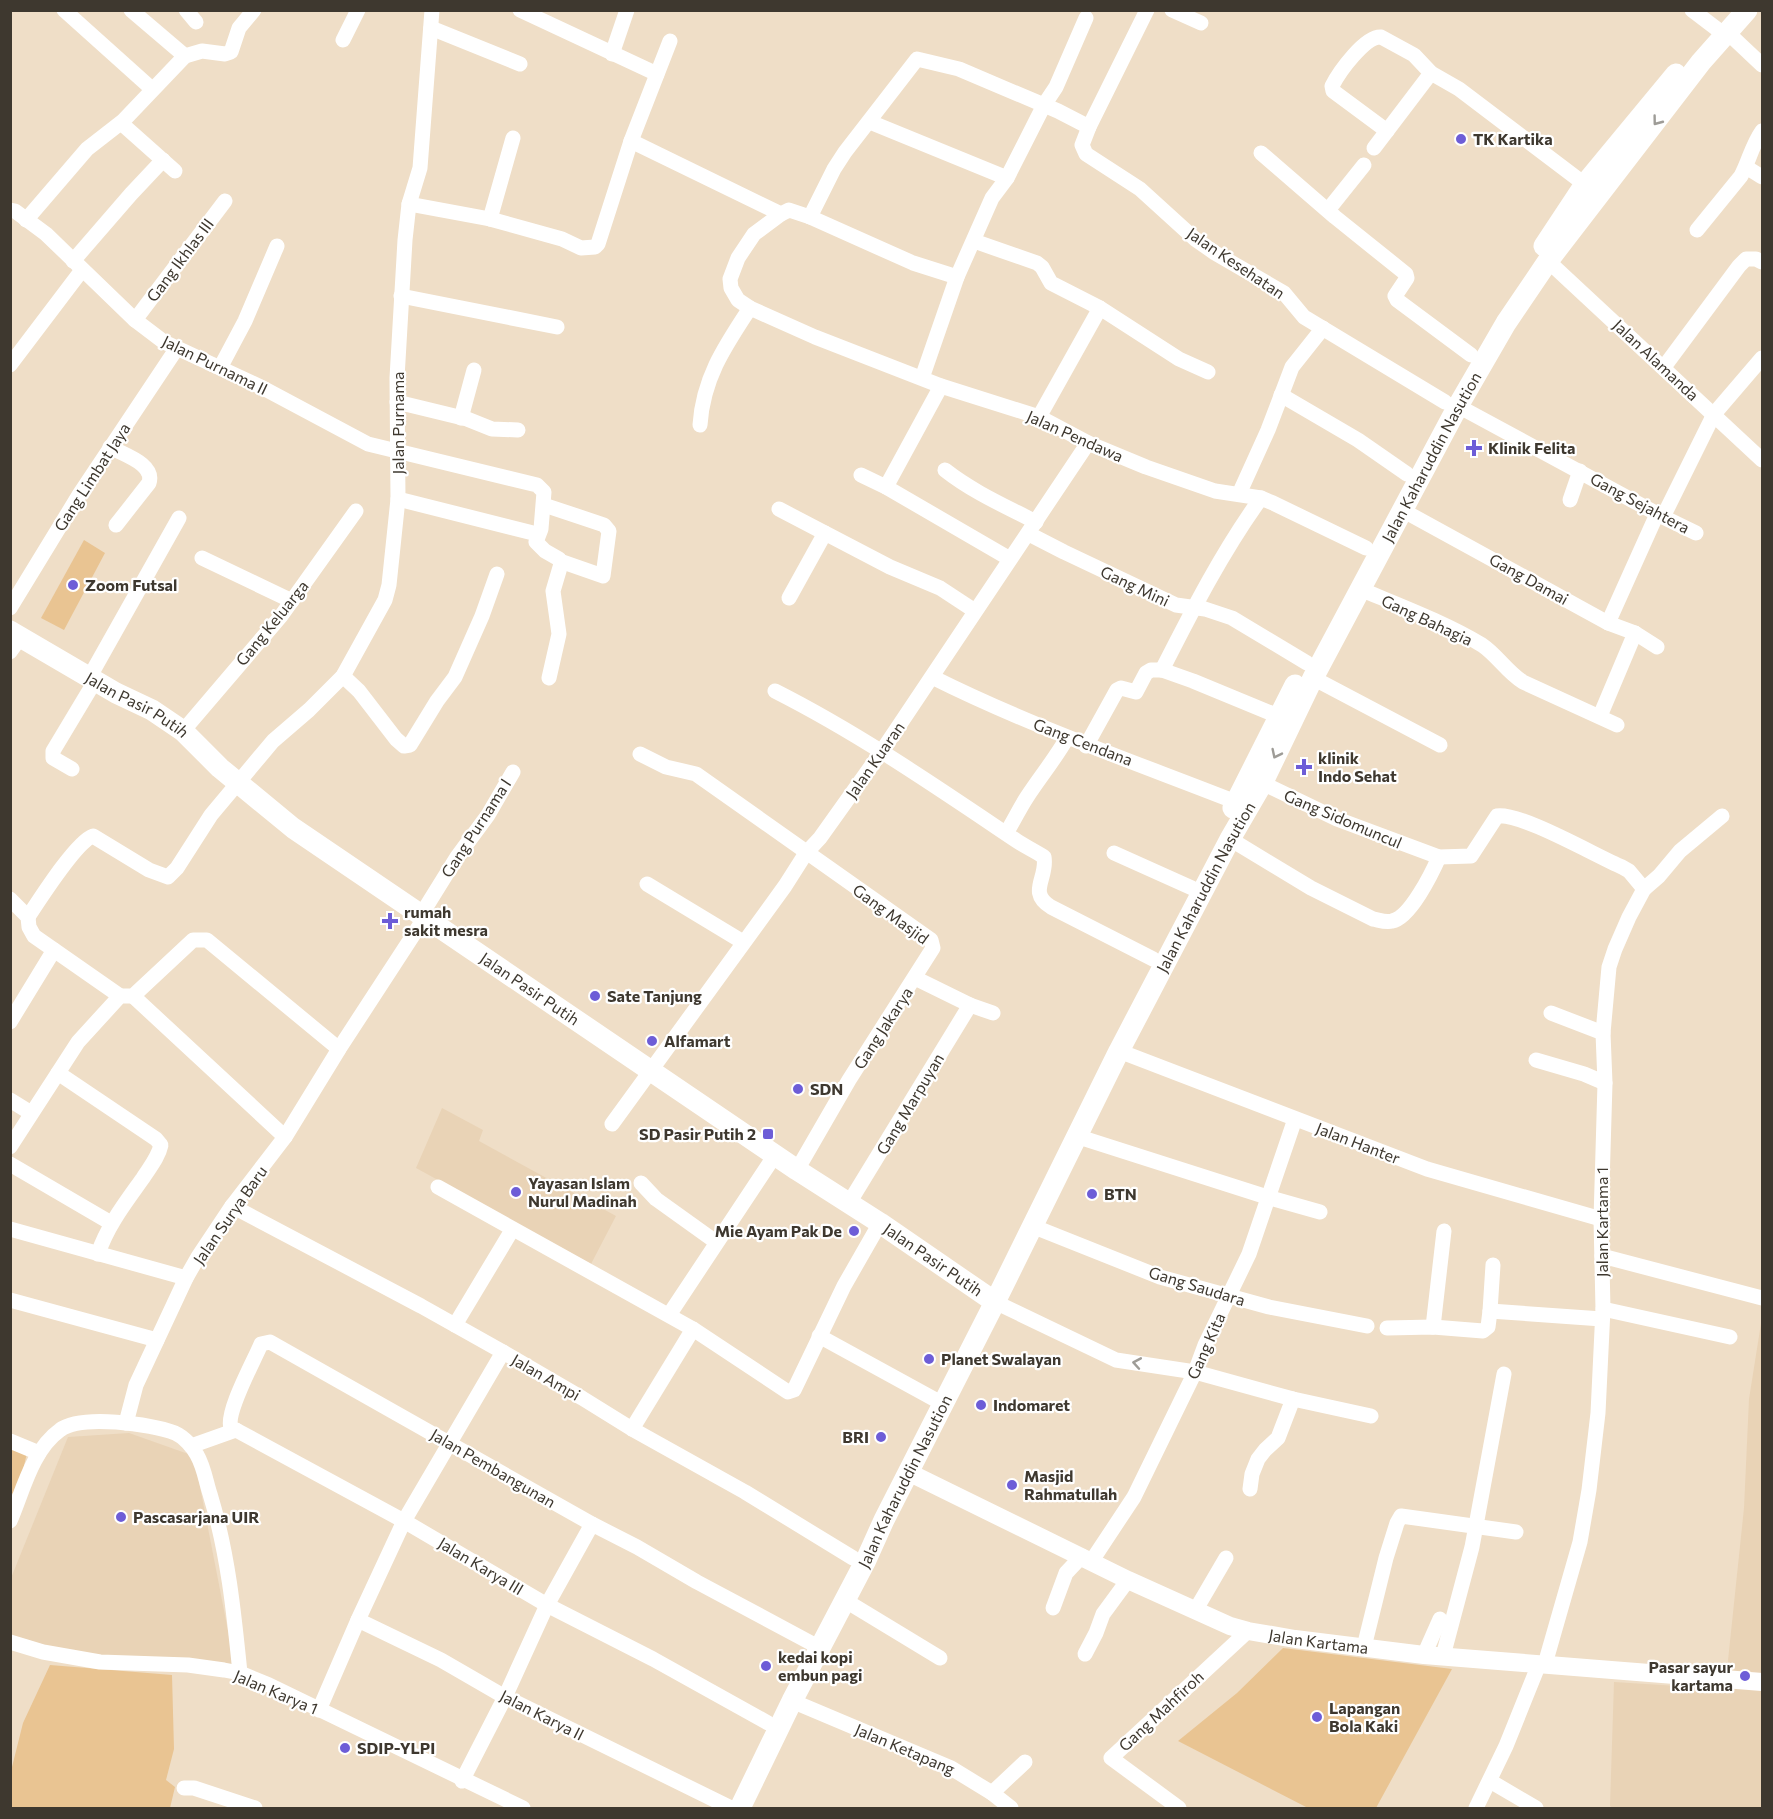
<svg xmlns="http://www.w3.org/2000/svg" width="1773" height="1819" font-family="Commissioner,sans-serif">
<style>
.built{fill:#e9d3b6}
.green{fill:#e9c492}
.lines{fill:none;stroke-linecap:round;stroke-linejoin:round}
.minor{stroke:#fff;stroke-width:15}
.major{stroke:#fff;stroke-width:18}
.highway{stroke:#fff;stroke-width:21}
.oneway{stroke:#9e9c97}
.poi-dot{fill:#6d5dd7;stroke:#fff;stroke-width:2}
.labels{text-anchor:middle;stroke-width:4.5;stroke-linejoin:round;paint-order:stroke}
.poi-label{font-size:16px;font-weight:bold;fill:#3e382f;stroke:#fff;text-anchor:start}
.street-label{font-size:16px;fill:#3e382f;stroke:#fff}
</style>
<rect width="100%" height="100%" fill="#efdec7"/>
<g class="built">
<path d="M 442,1108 L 483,1130 L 479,1141 L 616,1216 L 591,1264 L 416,1168 Z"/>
<path d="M 1762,1317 L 1762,1808 L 1613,1808 L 1610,1806 L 1614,1682 L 1725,1689 L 1744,1508 L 1749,1399 Z"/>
<path d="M 129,1433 L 194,1456 L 235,1667 L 100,1662 L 11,1641 L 11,1578 L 68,1437 Z"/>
</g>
<g class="green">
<path d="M 84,540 L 105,553 L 64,630 L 41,618 Z"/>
<path d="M 11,1449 L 27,1453 L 17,1495 L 11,1493 Z"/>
<path d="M 1283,1648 L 1452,1669 L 1376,1808 L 1308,1808 L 1178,1741 L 1237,1693 Z"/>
<path d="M 50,1665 L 172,1675 L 174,1749 L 166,1780 L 175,1787 L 170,1808 L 11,1808 L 11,1771 L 23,1723 Z"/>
</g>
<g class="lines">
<g class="minor">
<path d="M 64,10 L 152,89"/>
<path d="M 186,10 L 196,22"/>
<path d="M 520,10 L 657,74"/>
<path d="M 1147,10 L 1089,127 L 1082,145 L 1086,154 L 1140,189 L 1195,239 L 1215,253 L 1284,293 L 1304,317 L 1445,402"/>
<path d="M 1172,10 L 1201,23"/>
<path d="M 1692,10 L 1717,29"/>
<path d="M 1086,18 L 1056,87 L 1044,105 L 1007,178 L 992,198 L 957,277 L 913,263 L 810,217 L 789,210 L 781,214 L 754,234 L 738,258 L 730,279 L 731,288 L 738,300 L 750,308 L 815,337 L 941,386 L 1039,417 L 1088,443 L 1146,467 L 1215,491 L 1261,498 L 1273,503 L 1366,548"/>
<path d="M 431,28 L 520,64"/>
<path d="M 1727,32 L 1762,65"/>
<path d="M 343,40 L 358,10"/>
<path d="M 612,54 L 627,10"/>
<path d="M 185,56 L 202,51 L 225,54 L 231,52 L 239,28 L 254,10"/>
<path d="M 870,122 L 1007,178"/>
<path d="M 121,123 L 175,171"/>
<path d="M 1387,131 L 1333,91 L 1332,86 C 1339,72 1365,36 1381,37 L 1414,55 L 1431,73 L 1459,89 L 1591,189"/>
<path d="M 631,141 L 781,214"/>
<path d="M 1374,148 L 1431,73"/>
<path d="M 1261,153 L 1335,217 L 1406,274 L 1407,278 L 1395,296 L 1397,300 L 1471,355"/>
<path d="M 1746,167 L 1762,177"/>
<path d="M 409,204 L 490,219 L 562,239 L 581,248 L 595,247 L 598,244 L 631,141 L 670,41"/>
<path d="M 10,210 L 15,211 L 46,234 L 135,320 L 164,342 L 263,388 L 368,444 L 537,485 L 544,492 L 541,529 L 536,542 L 545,551 L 559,559 L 561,564 L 553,591 L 559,634 L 549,678"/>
<path d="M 1328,210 L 1364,165"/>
<path d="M 810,217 L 834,169 L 845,152 L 917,59 L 959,69 L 1058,111 L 1089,127"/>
<path d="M 490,219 L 513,138"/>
<path d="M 26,220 L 87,149 L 123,121 L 185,56 L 131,10"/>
<path d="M 1697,230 L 1741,176 C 1749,161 1752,145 1762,131"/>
<path d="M 974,241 L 1037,263 L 1042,267 L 1051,283 L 1100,308 L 1179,359 L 1208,372"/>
<path d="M 73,261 L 131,194 L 163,160"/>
<path d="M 1548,261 L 1762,460"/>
<path d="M 401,296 L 557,327"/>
<path d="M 135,320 L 225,201"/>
<path d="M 10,365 L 82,270"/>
<path d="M 1664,367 L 1739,266 L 1746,259 L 1756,259 L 1762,262"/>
<path d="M 220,368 L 245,321 L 277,246"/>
<path d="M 922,378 L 957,277"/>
<path d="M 1281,395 L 1358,440 L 1407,474"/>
<path d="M 397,402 L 467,419 L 492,429 L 518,430"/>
<path d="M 1458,406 L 1663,517 L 1696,533"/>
<path d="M 1039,417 L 1100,308"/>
<path d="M 461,418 L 474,370"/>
<path d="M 700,425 C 703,378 725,346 750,308"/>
<path d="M 110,447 C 124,455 155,464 149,483 L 116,525"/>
<path d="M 945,470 C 973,492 1005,506 1036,522"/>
<path d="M 861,475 L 886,487 L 1010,559"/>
<path d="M 886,487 L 941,386"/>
<path d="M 1239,494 L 1268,430 L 1292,367 L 1323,328"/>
<path d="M 398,499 L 537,534"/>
<path d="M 1570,500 L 1580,471"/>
<path d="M 544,505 L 604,525 L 609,531 L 603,576 L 560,561"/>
<path d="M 779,509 L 890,567 L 940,588 L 975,611"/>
<path d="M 1402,510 L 1608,623 L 1635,633 L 1657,647"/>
<path d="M 1663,517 L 1714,414 L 1762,358"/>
<path d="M 1029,534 L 1064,552 L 1176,605 L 1205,609 L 1232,618 L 1307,663"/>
<path d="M 202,558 L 292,601"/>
<path d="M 1360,589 C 1398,605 1446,623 1482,645 C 1497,655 1507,672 1523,682 L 1617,725"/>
<path d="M 789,598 L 825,533"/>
<path d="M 10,608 L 79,495 L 177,348"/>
<path d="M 1608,623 L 1657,514"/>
<path d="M 10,652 L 20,638"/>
<path d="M 1162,670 C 1192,611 1222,552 1261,498"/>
<path d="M 343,676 L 359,691 L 396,739 L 404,746 L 410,745 L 437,701 L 455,677 L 482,616 L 497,574"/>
<path d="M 932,677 C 1030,726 1134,762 1236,802"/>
<path d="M 89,678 L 179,518"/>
<path d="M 1313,678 L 1440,745"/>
<path d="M 775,691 C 860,734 938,788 1017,841 C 1026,847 1035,851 1044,857 C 1048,878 1027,892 1051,907 L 1153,959"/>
<path d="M 1600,716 L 1635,633"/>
<path d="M 183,731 L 281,616 L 356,511"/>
<path d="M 1086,746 L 1117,690 L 1121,688 L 1136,692 L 1146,673 L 1151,670 L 1162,670 L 1193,681 L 1278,716"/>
<path d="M 640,754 L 666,767 L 696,774 L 931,940 L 933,948 L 849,1080 L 797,1170"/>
<path d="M 72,769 L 53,758 L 53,751 L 95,681"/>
<path d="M 1254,779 L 1337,819 L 1439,857 L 1471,856 L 1497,816 C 1520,812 1596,856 1622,867 L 1629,871 L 1644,889"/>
<path d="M 1006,833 C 1014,821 1019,809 1027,797 C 1040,777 1055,759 1067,738"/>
<path d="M 1230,839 L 1311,888 L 1373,919 C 1379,920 1386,923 1392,921 C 1410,918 1432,873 1439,857"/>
<path d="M 1114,853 L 1192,888"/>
<path d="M 647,884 L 743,942"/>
<path d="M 10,899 L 28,917 L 29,927 L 34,936 L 120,996"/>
<path d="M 421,915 L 457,857 L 488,815 L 513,772"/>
<path d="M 28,917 C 40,899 76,842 93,836 L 149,870 L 168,877 L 177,868 L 211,815 L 273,741 L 309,710 L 343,676 L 385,600 L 389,585 L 398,499 L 397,378 L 405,240 L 409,204 L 420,168 L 432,10"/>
<path d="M 915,978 L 970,1005 L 993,1013"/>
<path d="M 133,996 L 285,1137"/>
<path d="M 1551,1013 L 1603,1033"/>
<path d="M 10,1022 L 54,950"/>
<path d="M 1119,1051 L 1427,1169 L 1601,1219"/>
<path d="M 1536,1060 L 1584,1074 L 1605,1083"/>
<path d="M 58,1073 L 156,1139 L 161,1145 C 158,1158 150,1167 143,1178 C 126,1202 107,1226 98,1254"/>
<path d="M 10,1100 L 31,1113"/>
<path d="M 612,1124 L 785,886 L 806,853 L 820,838 L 882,751 L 1088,443"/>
<path d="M 1076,1136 L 1267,1197 L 1320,1212"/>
<path d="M 10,1147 L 78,1042 L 120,996 L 133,996 L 193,940 L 207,940 L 339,1049"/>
<path d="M 10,1164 L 111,1223"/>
<path d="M 641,1183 L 656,1199 L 716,1242"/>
<path d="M 438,1187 L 693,1329 L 788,1392 L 794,1390 L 844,1286 L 880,1223"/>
<path d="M 849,1203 L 970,1005"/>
<path d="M 232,1206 L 421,1306 L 503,1352 L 582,1398 L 632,1429 L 745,1492 L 853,1558"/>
<path d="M 1032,1226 L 1160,1277 L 1269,1307 L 1367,1326"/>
<path d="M 10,1229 L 186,1278"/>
<path d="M 1602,1256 L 1762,1298"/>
<path d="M 10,1300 L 157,1340"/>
<path d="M 995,1302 L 1116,1360 L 1195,1372 L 1293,1399 L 1371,1416"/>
<path d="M 1603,1309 L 1730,1337"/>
<path d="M 1490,1311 L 1493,1265"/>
<path d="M 669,1315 L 775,1155"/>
<path d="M 455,1325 L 512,1230"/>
<path d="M 1433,1327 L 1444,1231"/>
<path d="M 1387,1328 L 1433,1327 L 1483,1331 L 1488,1327 L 1490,1311 L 1602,1319"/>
<path d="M 819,1336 L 934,1399"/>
<path d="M 126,1423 L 136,1385 L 186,1278 L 198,1257 L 232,1206 L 285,1137 L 339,1049 L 425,917"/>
<path d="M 632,1429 L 693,1329"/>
<path d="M 236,1430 L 231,1428 C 225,1413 254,1361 261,1344 L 270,1342 L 592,1524 L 637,1547 L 697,1582 L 811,1643"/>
<path d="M 10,1441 L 39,1453"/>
<path d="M 191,1446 L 236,1430 L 404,1521 L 547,1605 L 653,1659 L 768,1723"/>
<path d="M 1250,1489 L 1252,1474 L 1258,1459 L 1265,1450 L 1278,1438 L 1293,1399"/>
<path d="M 10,1521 C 23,1491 32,1450 60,1430 C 81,1414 151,1424 175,1433 C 184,1437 193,1447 197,1455 C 204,1467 206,1482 210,1494 C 228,1553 234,1613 240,1673"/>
<path d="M 1091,1562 L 1134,1497 L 1195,1372 L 1205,1345 L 1249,1254 L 1295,1119"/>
<path d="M 846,1601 L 940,1658"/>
<path d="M 1053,1608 L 1066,1573 L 1082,1556"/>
<path d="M 1195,1611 L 1226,1558"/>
<path d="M 358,1620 L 441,1660 L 505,1697 L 729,1807"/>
<path d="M 10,1642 L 43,1652 L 100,1662 L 188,1665 L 224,1670 L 240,1673 L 269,1685 L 523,1808"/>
<path d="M 1364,1647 L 1386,1558 L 1397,1523 L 1401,1516 L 1516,1532"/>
<path d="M 1085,1654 L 1096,1633 L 1103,1614 L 1128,1580"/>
<path d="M 1424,1655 L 1440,1619"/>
<path d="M 1443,1656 L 1472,1547 L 1504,1374"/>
<path d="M 1545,1664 L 1580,1542 L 1589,1490 L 1598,1413 L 1603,1309 L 1601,1219 L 1605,1083 L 1603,1033 L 1609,967 L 1615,949 L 1629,917 L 1644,889 L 1659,876 L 1680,851 L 1722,816"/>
<path d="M 792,1701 L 951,1768 L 992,1793 L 1011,1808"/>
<path d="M 319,1710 L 358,1620 L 404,1521 L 503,1352"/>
<path d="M 462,1781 L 505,1697 L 547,1605 L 592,1524"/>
<path d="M 1490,1781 L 1536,1808"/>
<path d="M 184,1788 L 194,1788 L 255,1808"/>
<path d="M 992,1793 L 1025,1762"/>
<path d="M 1179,1808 L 1111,1758 L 1248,1631"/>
<path d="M 1476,1808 L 1506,1746 L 1539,1664"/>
</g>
<path class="major" id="s1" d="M 908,1472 L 1128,1580 L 1230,1626 L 1248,1631 L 1295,1639 L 1424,1655 L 1762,1682"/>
<g class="highway">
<path d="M 1544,246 L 1585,184 L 1676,74"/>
<path id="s2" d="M 10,631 L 116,693 L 152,710 L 183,731 L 220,768 L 293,828 L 797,1170 L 880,1223 L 995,1302"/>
<path d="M 1233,808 L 1295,685"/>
<path id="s3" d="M 740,1808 L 792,1701 L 866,1560 L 884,1520 L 995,1302 L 1119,1051 L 1230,839 L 1262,784 L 1313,678 L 1458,406 L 1506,323 L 1548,261 L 1701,62 L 1747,10"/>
</g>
</g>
<defs><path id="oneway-chevron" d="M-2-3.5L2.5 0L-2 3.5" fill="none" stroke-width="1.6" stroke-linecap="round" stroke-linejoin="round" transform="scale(1.5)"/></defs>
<g class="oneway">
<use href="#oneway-chevron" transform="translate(1657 121) rotate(127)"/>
<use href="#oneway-chevron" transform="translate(1276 754) rotate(116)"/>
<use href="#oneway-chevron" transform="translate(1137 1363) rotate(-170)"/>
</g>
<g class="poi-dot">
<circle cx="1461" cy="139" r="6"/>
<path d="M1471 439h6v6h6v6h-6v6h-6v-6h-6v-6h6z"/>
<circle cx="73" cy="585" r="6"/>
<path d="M1301 758h6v6h6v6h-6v6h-6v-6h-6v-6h6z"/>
<path d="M387 912h6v6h6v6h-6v6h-6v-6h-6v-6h6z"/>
<circle cx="595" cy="996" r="6"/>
<circle cx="652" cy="1041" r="6"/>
<circle cx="798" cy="1089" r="6"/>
<rect x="762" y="1128" width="12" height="12" rx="3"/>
<circle cx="516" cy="1192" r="6"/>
<circle cx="1092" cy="1194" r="6"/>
<circle cx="854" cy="1231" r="6"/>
<circle cx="929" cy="1359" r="6"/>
<circle cx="981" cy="1405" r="6"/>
<circle cx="881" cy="1437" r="6"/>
<circle cx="1012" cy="1485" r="6"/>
<circle cx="121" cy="1517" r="6"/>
<circle cx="766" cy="1666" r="6"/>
<circle cx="1745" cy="1676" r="6"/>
<circle cx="1317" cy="1717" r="6"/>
<circle cx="345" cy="1748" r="6"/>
</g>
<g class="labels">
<g class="poi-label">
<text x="1473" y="145">TK Kartika</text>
<text x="1488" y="454">Klinik Felita</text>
<text x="85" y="591">Zoom Futsal</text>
<text x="1318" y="764">klinik<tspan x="1318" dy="18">Indo Sehat</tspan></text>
<text x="404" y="918">rumah<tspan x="404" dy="18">sakit mesra</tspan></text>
<text x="607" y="1002">Sate Tanjung</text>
<text x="664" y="1047">Alfamart</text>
<text x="810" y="1095">SDN</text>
<text x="756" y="1140" text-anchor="end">SD Pasir Putih 2</text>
<text x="528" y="1189">Yayasan Islam<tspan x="528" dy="18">Nurul Madinah</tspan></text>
<text x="1104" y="1200">BTN</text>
<text x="842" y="1237" text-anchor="end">Mie Ayam Pak De</text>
<text x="941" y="1365">Planet Swalayan</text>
<text x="993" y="1411">Indomaret</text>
<text x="869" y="1443" text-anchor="end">BRI</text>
<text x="1024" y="1482">Masjid<tspan x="1024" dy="18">Rahmatullah</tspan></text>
<text x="133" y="1523">Pascasarjana UIR</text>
<text x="778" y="1663">kedai kopi<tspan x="778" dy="18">embun pagi</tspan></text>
<text x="1733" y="1673" text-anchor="end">Pasar sayur<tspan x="1733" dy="18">kartama</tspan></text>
<text x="1329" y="1714">Lapangan<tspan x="1329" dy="18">Bola Kaki</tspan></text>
<text x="357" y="1754">SDIP-YLPI</text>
</g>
<g class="street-label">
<text transform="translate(180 260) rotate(-53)" y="6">Gang Ikhlas III</text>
<text transform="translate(1236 263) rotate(34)" y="6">Jalan Kesehatan</text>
<text transform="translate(1656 360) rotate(43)" y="6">Jalan Alamanda</text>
<text transform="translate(215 365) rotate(26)" y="6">Jalan Purnama II</text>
<text transform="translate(398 423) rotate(-90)" y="6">Jalan Purnama</text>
<text transform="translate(1075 436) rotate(24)" y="6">Jalan Pendawa</text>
<text dy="6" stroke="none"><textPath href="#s3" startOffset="1518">Jalan Kaharuddin Nasution</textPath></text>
<text transform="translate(92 477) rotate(-57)" y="6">Gang Limbat Jaya</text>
<text transform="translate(1640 503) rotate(28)" y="6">Gang Sejahtera</text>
<text transform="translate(1529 579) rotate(29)" y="6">Gang Damai</text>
<text transform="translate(1135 586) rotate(25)" y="6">Gang Mini</text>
<text transform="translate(1427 620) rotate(25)" y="6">Gang Bahagia</text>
<text transform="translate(272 623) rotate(-51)" y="6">Gang Keluarga</text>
<text dy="6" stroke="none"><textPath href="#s2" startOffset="147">Jalan Pasir Putih</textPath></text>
<text transform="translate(1083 742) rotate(21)" y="6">Gang Cendana</text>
<text transform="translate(875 760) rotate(-55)" y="6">Jalan Kuaran</text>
<text transform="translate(1343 819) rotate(23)" y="6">Gang Sidomuncul</text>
<text transform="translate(476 828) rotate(-57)" y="6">Gang Purnama I</text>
<text dy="6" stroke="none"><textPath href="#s3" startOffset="1032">Jalan Kaharuddin Nasution</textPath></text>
<text transform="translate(891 914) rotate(36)" y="6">Gang Masjid</text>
<text dy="6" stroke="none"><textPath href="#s2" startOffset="633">Jalan Pasir Putih</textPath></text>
<text transform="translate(883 1028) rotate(-57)" y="6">Gang Jakarya</text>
<text transform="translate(910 1104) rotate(-59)" y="6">Gang Marpuyan</text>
<text transform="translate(1358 1143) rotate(21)" y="6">Jalan Hanter</text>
<text transform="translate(230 1215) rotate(-55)" y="6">Jalan Surya Baru</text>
<text transform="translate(1602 1222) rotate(-90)" y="6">Jalan Kartama 1</text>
<text dy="6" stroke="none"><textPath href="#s2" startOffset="1119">Jalan Pasir Putih</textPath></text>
<text transform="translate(1197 1286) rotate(17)" y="6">Gang Saudara</text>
<text transform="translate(1206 1346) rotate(-66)" y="6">Gang Kita</text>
<text transform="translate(546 1377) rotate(30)" y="6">Jalan Ampi</text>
<text transform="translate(493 1468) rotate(30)" y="6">Jalan Pembangunan</text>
<text dy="6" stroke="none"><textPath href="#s3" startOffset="366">Jalan Kaharuddin Nasution</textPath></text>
<text transform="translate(481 1566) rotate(31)" y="6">Jalan Karya III</text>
<text dy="6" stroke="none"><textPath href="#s1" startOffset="447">Jalan Kartama</textPath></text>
<text transform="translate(276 1692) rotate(23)" y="6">Jalan Karya 1</text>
<text transform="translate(1161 1711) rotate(-43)" y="6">Gang Mahfiroh</text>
<text transform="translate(542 1715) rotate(27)" y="6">Jalan Karya II</text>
<text transform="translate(905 1749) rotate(23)" y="6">Jalan Ketapang</text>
</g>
</g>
<rect width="1773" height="1819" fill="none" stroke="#3e382f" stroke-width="24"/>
</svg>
